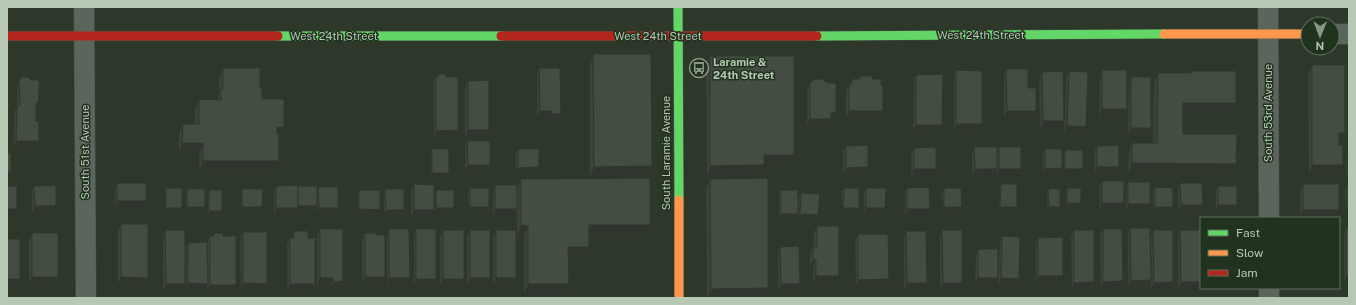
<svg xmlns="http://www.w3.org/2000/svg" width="1356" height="305" font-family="'Public Sans',sans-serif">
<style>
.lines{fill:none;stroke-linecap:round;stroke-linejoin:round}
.street-casing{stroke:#4a5348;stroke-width:21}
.fast-casing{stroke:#4a5348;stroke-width:10}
.slow-casing{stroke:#4a5348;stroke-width:10}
.jam-casing{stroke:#4a5348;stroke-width:10}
.street{stroke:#5c655b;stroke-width:20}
.fast{stroke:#63d668;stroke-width:9}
.slow{stroke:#ff974d;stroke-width:9}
.jam{stroke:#b3261e;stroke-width:9}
.wall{fill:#3a4239}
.shaded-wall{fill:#30362e}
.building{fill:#444d42;stroke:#30362e}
.labels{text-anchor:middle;stroke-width:3;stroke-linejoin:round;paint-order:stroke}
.street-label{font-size:11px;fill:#b7c8b5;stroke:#21321e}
.poi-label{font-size:11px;font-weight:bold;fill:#b7c8b5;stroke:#21321e;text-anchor:start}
</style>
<rect width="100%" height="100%" fill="#2d382b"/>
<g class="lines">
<defs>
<g id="street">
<path d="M 84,7 L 86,298"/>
<path d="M 1268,7 L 1269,218"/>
<path d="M 1332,34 L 1349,34"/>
<path d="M 1269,288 L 1269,298"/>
</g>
<g id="fast">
<path d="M 678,7 L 679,200"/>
<path d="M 278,36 L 501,36"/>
<path d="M 817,36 L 1164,34"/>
</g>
<g id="slow">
<path d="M 1164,34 L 1308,34"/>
<path d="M 679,200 L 679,298"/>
</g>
<g id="jam">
<path d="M 7,36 L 278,36"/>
<path d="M 501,36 L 817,36"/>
</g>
</defs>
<use href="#street" class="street-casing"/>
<use href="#fast" class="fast-casing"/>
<use href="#slow" class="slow-casing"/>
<use href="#jam" class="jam-casing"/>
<use href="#street" class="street"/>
<use href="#fast" class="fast"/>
<use href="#slow" class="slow"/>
<use href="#jam" class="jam"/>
</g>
<g class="wall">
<path d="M 593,54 L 652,166 L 648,177 L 590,177 L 590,65 Z"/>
<path d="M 710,56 L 791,165 L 764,165 L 761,176 L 707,176 L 706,66 Z"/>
<path d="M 1312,65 L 1342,142 L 1339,142 L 1343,165 L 1339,174 L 1309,174 L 1308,74 Z"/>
<path d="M 223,68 L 260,88 L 262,99 L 284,127 L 280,137 L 279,137 L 275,171 L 199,171 L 199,154 L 179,154 L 179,134 L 183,124 L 195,124 L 195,110 L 199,99 L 217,100 L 219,93 L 219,78 Z"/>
<path d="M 539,68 L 558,121 L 549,121 L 549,117 L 537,118 L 537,74 Z"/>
<path d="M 1006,69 L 1028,88 L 1036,111 L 1034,118 L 1004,118 L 1004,76 Z"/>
<path d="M 956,70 L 982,124 L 979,131 L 954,131 L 954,77 Z"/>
<path d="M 1102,70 L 1127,109 L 1125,116 L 1099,116 L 1100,77 Z"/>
<path d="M 1069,71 L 1083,134 L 1064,133 L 1066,78 Z"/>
<path d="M 1191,71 L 1232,114 L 1183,114 L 1183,134 L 1236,164 L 1233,174 L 1128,174 L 1129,153 L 1132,143 L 1153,143 L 1154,83 L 1158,73 L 1190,73 Z"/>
<path d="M 1042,72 L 1061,128 L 1040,128 L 1039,78 Z"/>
<path d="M 916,75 L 940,131 L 913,131 L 914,81 Z"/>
<path d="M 860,76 L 872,79 L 883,111 L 880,118 L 846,118 L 846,91 L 849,84 L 850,84 L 852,79 L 859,79 Z"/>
<path d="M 436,77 L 458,130 L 455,137 L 434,137 L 433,84 Z"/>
<path d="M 1131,77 L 1148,135 L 1128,135 L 1129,83 Z"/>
<path d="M 19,80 L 37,107 L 36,121 L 39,141 L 37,148 L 14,148 L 14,114 L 17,107 L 17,87 Z"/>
<path d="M 468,81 L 489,130 L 487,137 L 465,137 L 465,87 Z"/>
<path d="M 810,83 L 836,112 L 834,119 L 831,119 L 829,126 L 807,126 L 807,90 Z"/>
<path d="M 467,141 L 487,172 L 465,172 L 465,148 Z"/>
<path d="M 846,146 L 868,167 L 866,174 L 843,174 L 843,152 Z"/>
<path d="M 1097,146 L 1119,167 L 1117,174 L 1095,174 L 1094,152 Z"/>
<path d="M 974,147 L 997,153 L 999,147 L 1021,169 L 1019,175 L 997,176 L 997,170 L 994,175 L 972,176 L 972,154 Z"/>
<path d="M 914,148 L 936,169 L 934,176 L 911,176 L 911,154 Z"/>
<path d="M 432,149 L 447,177 L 431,177 L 431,153 Z"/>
<path d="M 518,149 L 539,167 L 538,171 L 516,171 L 516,153 Z"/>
<path d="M 1045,149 L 1061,172 L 1043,172 L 1043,153 Z"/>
<path d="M 1065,150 L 1082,172 L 1064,173 L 1064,153 Z"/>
<path d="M 1348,156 L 1349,176 L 1347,176 L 1346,159 Z"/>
<path d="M 521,179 L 650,225 L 646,236 L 589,236 L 585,257 L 568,257 L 565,295 L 524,295 L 524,236 L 517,236 L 517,189 Z"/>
<path d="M 710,179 L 765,298 L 707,298 L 706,189 Z"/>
<path d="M 1102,181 L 1122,209 L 1100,210 L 1099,188 Z"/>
<path d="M 1128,182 L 1150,204 L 1148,211 L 1126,211 L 1126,189 Z"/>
<path d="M 117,183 L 146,201 L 143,208 L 115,208 L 115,190 Z"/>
<path d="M 1180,183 L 1200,211 L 1178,212 L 1178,190 Z"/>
<path d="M 414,184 L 434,210 L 432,216 L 411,217 L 411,191 Z"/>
<path d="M 1001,184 L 1017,207 L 1016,211 L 999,210 L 1000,187 Z"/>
<path d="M 1303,184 L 1339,210 L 1337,217 L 1300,217 L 1300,191 Z"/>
<path d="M 495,185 L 514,216 L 493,216 L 493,192 Z"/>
<path d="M 34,186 L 56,206 L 54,213 L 32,213 L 32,192 Z"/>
<path d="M 276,186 L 298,187 L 317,206 L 316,210 L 297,210 L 295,215 L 274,215 L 274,192 Z"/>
<path d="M 1218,186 L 1237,205 L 1235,209 L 1216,209 L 1216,190 Z"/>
<path d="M 318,187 L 336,211 L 317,212 L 317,191 Z"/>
<path d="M 1155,187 L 1171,210 L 1153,210 L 1153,191 Z"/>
<path d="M 166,188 L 182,208 L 181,211 L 165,211 L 165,192 Z"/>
<path d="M 470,188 L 489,207 L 488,211 L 469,211 L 468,192 Z"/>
<path d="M 844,188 L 859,208 L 858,212 L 842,211 L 842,191 Z"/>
<path d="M 866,188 L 884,212 L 864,212 L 864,191 Z"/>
<path d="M 907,188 L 927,216 L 905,216 L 905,194 Z"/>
<path d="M 944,188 L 962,207 L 960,211 L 943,211 L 942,192 Z"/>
<path d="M 1067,188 L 1080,207 L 1066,207 L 1066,192 Z"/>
<path d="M 1347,188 L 1349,188 L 1349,211 L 1346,211 L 1345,191 Z"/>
<path d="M 187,189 L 205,207 L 203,211 L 186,211 L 186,193 Z"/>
<path d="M 242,189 L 262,207 L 261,210 L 241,210 L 241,193 Z"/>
<path d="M 385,189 L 403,213 L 384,213 L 384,193 Z"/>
<path d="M 1048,189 L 1060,207 L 1059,210 L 1047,210 L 1047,192 Z"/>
<path d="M 209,190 L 222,211 L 221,215 L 208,215 L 208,194 Z"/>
<path d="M 359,190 L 378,213 L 358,213 L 358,193 Z"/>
<path d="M 436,190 L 453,211 L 435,211 L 435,194 Z"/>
<path d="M 780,190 L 797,217 L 779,217 L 779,194 Z"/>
<path d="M 801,193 L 818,215 L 817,219 L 798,217 L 799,196 Z"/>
<path d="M 121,224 L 146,284 L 118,284 L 118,231 Z"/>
<path d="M 817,226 L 839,276 L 836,283 L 813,283 L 813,267 L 810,267 L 810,253 L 813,246 L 814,246 L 814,233 Z"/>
<path d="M 1130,228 L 1151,280 L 1148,287 L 1128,287 L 1128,235 Z"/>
<path d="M 320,229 L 341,288 L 331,288 L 331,285 L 317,285 L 317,236 Z"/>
<path d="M 389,229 L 410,278 L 407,285 L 387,285 L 387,236 Z"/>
<path d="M 416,229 L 436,279 L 434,286 L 414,286 L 414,236 Z"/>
<path d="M 1103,229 L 1123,281 L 1120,288 L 1101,289 L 1100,236 Z"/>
<path d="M 1346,229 L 1349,229 L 1349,282 L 1344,282 L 1344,236 Z"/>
<path d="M 165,230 L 185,284 L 183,291 L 163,291 L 163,237 Z"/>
<path d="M 443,230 L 461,285 L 440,285 L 440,237 Z"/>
<path d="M 470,230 L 487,285 L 467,285 L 467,237 Z"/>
<path d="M 496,230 L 516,278 L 514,285 L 493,285 L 493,237 Z"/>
<path d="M 942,230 L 960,289 L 940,289 L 940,237 Z"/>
<path d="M 1074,230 L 1094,282 L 1092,289 L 1072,289 L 1071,237 Z"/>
<path d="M 1153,230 L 1173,282 L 1171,289 L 1151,289 L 1151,237 Z"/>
<path d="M 1180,230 L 1200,282 L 1198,289 L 1178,289 L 1178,237 Z"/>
<path d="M 294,231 L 308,238 L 315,284 L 312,291 L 287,291 L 287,244 L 290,238 L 292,238 Z"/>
<path d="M 906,231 L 927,283 L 924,290 L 904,290 L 904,238 Z"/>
<path d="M 243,232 L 264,290 L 241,290 L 240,238 Z"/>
<path d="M 32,233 L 58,277 L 55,283 L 29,284 L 29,240 Z"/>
<path d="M 214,233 L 223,236 L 236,285 L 234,292 L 207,292 L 207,284 L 205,290 L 186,290 L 185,249 L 188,243 L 207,242 L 210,236 L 213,236 Z"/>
<path d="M 365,233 L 382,284 L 362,284 L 362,240 Z"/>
<path d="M 858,234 L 886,286 L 856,286 L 855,241 Z"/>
<path d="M 1002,236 L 1019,279 L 1016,285 L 998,285 L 998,278 L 996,285 L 975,284 L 976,255 L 978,249 L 998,276 L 1000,243 Z"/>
<path d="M 1038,238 L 1063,276 L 1061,283 L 1036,283 L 1036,244 Z"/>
<path d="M 780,247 L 800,284 L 798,291 L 778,291 L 778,253 Z"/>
</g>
<g class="shaded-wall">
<path d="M 1183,103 L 1236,103 L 1232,114 L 1179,114 Z"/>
<path d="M 1102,109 L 1127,109 L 1125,116 L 1099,116 Z"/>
<path d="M 540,111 L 552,111 L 549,117 L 537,118 Z"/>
<path d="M 849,111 L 883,111 L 880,118 L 846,118 Z"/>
<path d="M 1007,111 L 1036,111 L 1034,118 L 1004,118 Z"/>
<path d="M 836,112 L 834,119 L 829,119 L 831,119 L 829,126 L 807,126 L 810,119 L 831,113 Z"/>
<path d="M 551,114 L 561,114 L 558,121 L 549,121 Z"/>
<path d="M 1043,121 L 1064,121 L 1061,128 L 1040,128 Z"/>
<path d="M 956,124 L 982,124 L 979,131 L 954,131 Z"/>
<path d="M 916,125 L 942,125 L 940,131 L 913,131 Z"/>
<path d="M 1067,126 L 1086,127 L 1083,134 L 1064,133 Z"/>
<path d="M 277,127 L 284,127 L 280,137 L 273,137 Z"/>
<path d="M 1131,128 L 1151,128 L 1148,135 L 1128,135 Z"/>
<path d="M 458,130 L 455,137 L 434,137 L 436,131 Z"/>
<path d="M 468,130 L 489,130 L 487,137 L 465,137 Z"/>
<path d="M 1339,133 L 1345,133 L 1342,142 L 1336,142 Z"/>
<path d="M 16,141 L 39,141 L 37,148 L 14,148 Z"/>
<path d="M 182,143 L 203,143 L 199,154 L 179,154 Z"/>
<path d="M 764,155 L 794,155 L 791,165 L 764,165 L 761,176 L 707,176 L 710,166 Z"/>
<path d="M 203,161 L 279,161 L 275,171 L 199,171 Z"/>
<path d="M 1132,163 L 1236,164 L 1233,174 L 1128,174 Z"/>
<path d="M 468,165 L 490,165 L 487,172 L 465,172 Z"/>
<path d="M 1312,165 L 1343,165 L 1339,174 L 1309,174 Z"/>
<path d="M 652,166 L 648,177 L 590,177 L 594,167 Z"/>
<path d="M 539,167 L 538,171 L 516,171 L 518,168 Z"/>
<path d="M 868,167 L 866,174 L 843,174 L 846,168 Z"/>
<path d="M 1097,167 L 1119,167 L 1117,174 L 1095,174 Z"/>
<path d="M 1062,168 L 1061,172 L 1043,172 L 1045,169 Z"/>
<path d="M 914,169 L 936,169 L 934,176 L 911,176 Z"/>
<path d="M 975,169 L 997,169 L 994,175 L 972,176 Z"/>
<path d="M 999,169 L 1021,169 L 1019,175 L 997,176 Z"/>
<path d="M 1065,169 L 1083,169 L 1082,172 L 1064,173 Z"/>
<path d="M 7,172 L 11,172 L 10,176 L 7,176 Z"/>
<path d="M 1348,172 L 1349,172 L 1349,176 L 1347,176 Z"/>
<path d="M 432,173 L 449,173 L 447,177 L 431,177 Z"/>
<path d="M 117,201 L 146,201 L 143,208 L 115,208 Z"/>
<path d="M 1067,203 L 1081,203 L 1080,207 L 1066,207 Z"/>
<path d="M 1102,203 L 1124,203 L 1122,209 L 1100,210 Z"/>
<path d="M 1128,204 L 1150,204 L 1148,211 L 1126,211 Z"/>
<path d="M 1181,205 L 1203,205 L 1200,211 L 1178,212 Z"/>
<path d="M 1218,205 L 1237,205 L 1235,209 L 1216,209 Z"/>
<path d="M 35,206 L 56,206 L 54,213 L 32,213 Z"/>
<path d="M 298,206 L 317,206 L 316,210 L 297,210 L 295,215 L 274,215 L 276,208 Z"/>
<path d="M 187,207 L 205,207 L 203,211 L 186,211 Z"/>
<path d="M 242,207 L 262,207 L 261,210 L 241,210 Z"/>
<path d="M 470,207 L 489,207 L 488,211 L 469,211 Z"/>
<path d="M 944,207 L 962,207 L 960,211 L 943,211 Z"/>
<path d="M 1000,207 L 1017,207 L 1016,211 L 999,210 Z"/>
<path d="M 1049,207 L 1060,207 L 1059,210 L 1047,210 Z"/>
<path d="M 1155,207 L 1173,207 L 1171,210 L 1153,210 Z"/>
<path d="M 1347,207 L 1349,207 L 1349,211 L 1346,211 Z"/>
<path d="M 166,208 L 182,208 L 181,211 L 165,211 Z"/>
<path d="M 319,208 L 338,208 L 336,211 L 317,212 Z"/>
<path d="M 436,208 L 454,208 L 453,211 L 435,211 Z"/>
<path d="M 843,208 L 859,208 L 858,212 L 842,211 Z"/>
<path d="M 866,208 L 885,208 L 884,212 L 864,212 Z"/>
<path d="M 7,209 L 17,209 L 15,216 L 7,216 Z"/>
<path d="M 359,209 L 380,210 L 378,213 L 358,213 Z"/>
<path d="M 495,209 L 517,209 L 514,216 L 493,216 Z"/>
<path d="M 907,209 L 930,209 L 927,216 L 905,216 Z"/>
<path d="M 386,210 L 404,210 L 403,213 L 384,213 Z"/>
<path d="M 414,210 L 434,210 L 432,216 L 411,217 Z"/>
<path d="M 1303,210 L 1339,210 L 1337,217 L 1300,217 Z"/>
<path d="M 209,211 L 222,211 L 221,215 L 208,215 Z"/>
<path d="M 781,214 L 798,214 L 797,217 L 779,217 Z"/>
<path d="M 800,214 L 818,215 L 817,219 L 798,217 Z"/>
<path d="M 521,225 L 528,226 L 524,236 L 517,236 Z"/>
<path d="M 589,225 L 650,225 L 646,236 L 585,236 Z"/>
<path d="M 568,247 L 589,247 L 585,257 L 564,257 Z"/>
<path d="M 813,260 L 816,260 L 813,267 L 810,267 Z"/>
<path d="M 816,276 L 839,276 L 836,283 L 813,283 Z"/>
<path d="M 1038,276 L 1063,276 L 1061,283 L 1036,283 Z"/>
<path d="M 1346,276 L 1349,276 L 1349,282 L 1344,282 Z"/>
<path d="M 32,277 L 58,277 L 55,283 L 29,284 Z"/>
<path d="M 121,277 L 148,278 L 146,284 L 118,284 Z"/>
<path d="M 365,277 L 385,277 L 382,284 L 362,284 Z"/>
<path d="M 320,278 L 333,278 L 331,285 L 317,285 Z"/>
<path d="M 389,278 L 410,278 L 407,285 L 387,285 Z"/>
<path d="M 470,278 L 490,278 L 487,285 L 467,285 Z"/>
<path d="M 496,278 L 516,278 L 514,285 L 493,285 Z"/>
<path d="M 978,278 L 998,278 L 996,285 L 975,284 Z"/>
<path d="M 1001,278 L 1019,279 L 1016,285 L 998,285 Z"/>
<path d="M 7,279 L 20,279 L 18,285 L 7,286 Z"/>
<path d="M 416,279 L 436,279 L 434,286 L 414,286 Z"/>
<path d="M 443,279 L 464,279 L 461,285 L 440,285 Z"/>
<path d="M 889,279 L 886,286 L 856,286 L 858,280 Z"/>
<path d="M 1151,280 L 1148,287 L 1128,287 L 1131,281 Z"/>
<path d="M 343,281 L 341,288 L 331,288 L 333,282 Z"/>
<path d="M 1123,281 L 1120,288 L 1101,289 L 1103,282 Z"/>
<path d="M 1094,282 L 1092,289 L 1072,289 L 1074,283 Z"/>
<path d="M 1173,282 L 1171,289 L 1151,289 L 1154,283 Z"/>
<path d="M 1181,282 L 1200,282 L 1198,289 L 1178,289 Z"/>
<path d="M 188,283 L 208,284 L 205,290 L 186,290 Z"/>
<path d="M 243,283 L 267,284 L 264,290 L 241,290 Z"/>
<path d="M 907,283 L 927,283 L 924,290 L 904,290 Z"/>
<path d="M 943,283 L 962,283 L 960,289 L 940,289 Z"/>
<path d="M 166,284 L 185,284 L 183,291 L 163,291 Z"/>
<path d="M 290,284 L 315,284 L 312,291 L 287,291 Z"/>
<path d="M 528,284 L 569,284 L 565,295 L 524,295 Z"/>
<path d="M 781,284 L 800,284 L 798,291 L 778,291 Z"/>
<path d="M 210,285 L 236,285 L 234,292 L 207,292 Z"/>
<path d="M 768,288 L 765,298 L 707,298 L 711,289 Z"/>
</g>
<g class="building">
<path d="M 593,54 L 651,54 L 652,166 L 594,167 Z"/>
<path d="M 710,56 L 794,56 L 794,155 L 764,155 L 764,165 L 710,166 Z"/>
<path d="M 1312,65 L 1345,65 L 1345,133 L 1339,133 L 1339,145 L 1343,145 L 1343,165 L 1312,165 Z"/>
<path d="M 223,68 L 260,68 L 260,88 L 262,88 L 262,99 L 284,99 L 284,127 L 277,127 L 277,134 L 279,134 L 279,161 L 203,161 L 203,143 L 182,143 L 183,124 L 199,124 L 199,99 L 221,100 L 220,89 L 223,89 Z"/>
<path d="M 539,68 L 560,68 L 561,114 L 551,114 L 552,111 L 540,111 Z"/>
<path d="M 1006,69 L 1028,69 L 1028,88 L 1036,88 L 1036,111 L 1007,111 Z"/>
<path d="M 956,70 L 982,71 L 982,124 L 956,124 Z"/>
<rect x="1102" y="70" width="25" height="39"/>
<path d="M 1063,71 L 1064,121 L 1043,121 L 1042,72 Z"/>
<path d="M 1069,71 L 1088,72 L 1086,127 L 1067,126 Z"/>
<path d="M 1191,71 L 1236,71 L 1236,103 L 1183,103 L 1183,134 L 1237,134 L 1236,164 L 1132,163 L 1132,143 L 1157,143 L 1158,73 L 1191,73 Z"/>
<path d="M 440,74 L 445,74 L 447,77 L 458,77 L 458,130 L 436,131 L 436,77 Z"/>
<path d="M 943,74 L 942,125 L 916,125 L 916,75 Z"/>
<path d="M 860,76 L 872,76 L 872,79 L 881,79 L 881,85 L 883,85 L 883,111 L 849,111 L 849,84 L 852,84 L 852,79 L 860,79 Z"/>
<path d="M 7,77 L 8,77 L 9,110 L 7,110 Z"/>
<path d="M 22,77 L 28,77 L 31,80 L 39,80 L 39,100 L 36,104 L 36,121 L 39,121 L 39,141 L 16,141 L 17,107 L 20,105 L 19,80 Z"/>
<rect x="1131" y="77" width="20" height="51"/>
<path d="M 814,79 L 822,79 L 828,83 L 836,83 L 836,112 L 831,113 L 831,119 L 810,119 L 810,83 Z"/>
<path d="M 489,80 L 489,130 L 468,130 L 468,81 Z"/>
<path d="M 467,141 L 490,141 L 490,165 L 468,165 Z"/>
<path d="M 868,145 L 868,167 L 846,168 L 846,146 Z"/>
<path d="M 1119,145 L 1119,167 L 1097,167 L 1097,146 Z"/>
<path d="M 936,147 L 936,169 L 914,169 L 914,148 Z"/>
<path d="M 974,147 L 997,147 L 997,169 L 975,169 Z"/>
<rect x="999" y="147" width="22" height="22"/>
<rect x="432" y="149" width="17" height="24"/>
<path d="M 518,149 L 539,149 L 539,167 L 518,168 Z"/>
<path d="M 1045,149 L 1062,149 L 1062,168 L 1045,169 Z"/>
<rect x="1065" y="150" width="18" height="19"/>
<rect x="7" y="153" width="4" height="19"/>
<rect x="1348" y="156" width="1" height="16"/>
<path d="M 650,178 L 650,225 L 589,225 L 589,247 L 568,247 L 569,284 L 528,284 L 528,226 L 521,225 L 521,179 Z"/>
<path d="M 768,178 L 768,288 L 711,289 L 710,179 Z"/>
<rect x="1102" y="181" width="22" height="22"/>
<rect x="1128" y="182" width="22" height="22"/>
<rect x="117" y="183" width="29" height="18"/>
<path d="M 1180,183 L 1202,183 L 1203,205 L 1181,205 Z"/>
<path d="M 414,184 L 434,185 L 434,210 L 414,210 Z"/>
<path d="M 1001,184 L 1017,184 L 1017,207 L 1000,207 Z"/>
<rect x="1303" y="184" width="36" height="26"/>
<path d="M 56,185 L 56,206 L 35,206 L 34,186 Z"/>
<path d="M 298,185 L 298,208 L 276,208 L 276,186 Z"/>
<rect x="495" y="185" width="22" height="24"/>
<rect x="7" y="186" width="10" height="23"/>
<rect x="298" y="186" width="19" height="20"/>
<rect x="1218" y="186" width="19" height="19"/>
<path d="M 318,187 L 338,187 L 338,208 L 319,208 Z"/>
<path d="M 929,187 L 930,209 L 907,209 L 907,188 Z"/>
<path d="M 1155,187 L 1173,188 L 1173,207 L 1155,207 Z"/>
<rect x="166" y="188" width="16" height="20"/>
<rect x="470" y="188" width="19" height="19"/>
<path d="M 844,188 L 859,188 L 859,208 L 843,208 Z"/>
<path d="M 866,188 L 886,188 L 885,208 L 866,208 Z"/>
<path d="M 944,188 L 961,188 L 962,207 L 944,207 Z"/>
<rect x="1067" y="188" width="14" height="15"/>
<rect x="1347" y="188" width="2" height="19"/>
<rect x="187" y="189" width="18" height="18"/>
<path d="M 242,189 L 263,189 L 262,207 L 242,207 Z"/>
<path d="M 385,189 L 404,189 L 404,210 L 386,210 Z"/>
<path d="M 1048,189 L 1060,189 L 1060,207 L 1049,207 Z"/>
<rect x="209" y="190" width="13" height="21"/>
<path d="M 359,190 L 380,190 L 380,210 L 359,209 Z"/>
<rect x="436" y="190" width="18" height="18"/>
<path d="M 780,190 L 798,190 L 798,214 L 781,214 Z"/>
<path d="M 801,193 L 820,194 L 818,215 L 800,214 Z"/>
<path d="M 121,224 L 148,224 L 148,278 L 121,277 Z"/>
<path d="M 817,226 L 839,226 L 839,276 L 816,276 L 816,260 L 813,260 L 813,246 L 817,247 Z"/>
<path d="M 1130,228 L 1150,228 L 1151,280 L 1131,281 Z"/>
<path d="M 320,229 L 343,229 L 343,281 L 333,282 L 333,278 L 320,278 Z"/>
<path d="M 389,229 L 409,229 L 410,278 L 389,278 Z"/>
<rect x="416" y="229" width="20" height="50"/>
<path d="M 1103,229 L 1122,229 L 1123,281 L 1103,282 Z"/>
<rect x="1346" y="229" width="3" height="47"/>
<path d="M 165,230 L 185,230 L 185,284 L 166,284 Z"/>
<rect x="443" y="230" width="21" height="49"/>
<rect x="470" y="230" width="20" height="48"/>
<rect x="496" y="230" width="20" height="48"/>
<path d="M 942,230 L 962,230 L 962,283 L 943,283 Z"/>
<path d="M 1074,230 L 1094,230 L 1094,282 L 1074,283 Z"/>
<path d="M 1153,230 L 1173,230 L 1173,282 L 1154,283 Z"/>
<path d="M 1180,230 L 1200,230 L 1200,282 L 1181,282 Z"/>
<path d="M 294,231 L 308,231 L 308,238 L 315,238 L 315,284 L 290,284 L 290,238 L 294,238 Z"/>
<path d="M 906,231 L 926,231 L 927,283 L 907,283 Z"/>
<path d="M 243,232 L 267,232 L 267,284 L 243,283 Z"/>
<rect x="32" y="233" width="26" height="44"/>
<path d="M 214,233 L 223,233 L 223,236 L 236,236 L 236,285 L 210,285 L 210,236 L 214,236 Z"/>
<path d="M 365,233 L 376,233 L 376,235 L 385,235 L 385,277 L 365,277 Z"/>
<path d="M 858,234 L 888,234 L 889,279 L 858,280 Z"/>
<path d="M 1002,236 L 1020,237 L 1019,279 L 1001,278 Z"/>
<path d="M 1063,237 L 1063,276 L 1038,276 L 1038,238 Z"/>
<rect x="7" y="239" width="13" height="40"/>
<path d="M 207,242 L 208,284 L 188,283 L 188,243 Z"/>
<path d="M 799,246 L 800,284 L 781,284 L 780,247 Z"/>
<rect x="978" y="249" width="20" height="29"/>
</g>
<defs>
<symbol id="bus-ring" viewBox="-11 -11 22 22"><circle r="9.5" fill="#21321e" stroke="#879685" stroke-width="1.5"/><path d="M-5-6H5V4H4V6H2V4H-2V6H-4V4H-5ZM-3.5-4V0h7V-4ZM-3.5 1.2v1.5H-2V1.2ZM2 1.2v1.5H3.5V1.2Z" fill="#879685"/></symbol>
</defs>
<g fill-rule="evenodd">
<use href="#bus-ring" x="688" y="57" width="22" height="22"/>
</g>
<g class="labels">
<g class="street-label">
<text x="981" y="39">West 24th Street</text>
<text x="334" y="40">West 24th Street</text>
<text x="658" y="40">West 24th Street</text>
<text transform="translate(1268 113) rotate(-90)" y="4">South 53rd Avenue</text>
<text transform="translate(85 152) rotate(-90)" y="4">South 51st Avenue</text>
<text transform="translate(666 153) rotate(-90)" y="4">South Laramie Avenue</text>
</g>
<g class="poi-label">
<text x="713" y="66">Laramie &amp;<tspan x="713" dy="13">24th Street</tspan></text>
</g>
</g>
<rect width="1356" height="305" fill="none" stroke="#b7c8b5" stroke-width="16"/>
<rect x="1200" y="217" width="140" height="72" fill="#21321e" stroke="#5d6e5a"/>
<rect x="1208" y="230" width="20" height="6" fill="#63d668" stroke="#5d6e5a"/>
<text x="1236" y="237" font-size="12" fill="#b7c8b5">Fast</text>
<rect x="1208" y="250" width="20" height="6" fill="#ff974d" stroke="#5d6e5a"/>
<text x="1236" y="257" font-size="12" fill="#b7c8b5">Slow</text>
<rect x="1208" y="270" width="20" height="6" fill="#b3261e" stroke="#5d6e5a"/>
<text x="1236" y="277" font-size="12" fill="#b7c8b5">Jam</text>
<g transform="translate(1320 36) rotate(181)"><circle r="19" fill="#21321e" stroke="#5d6e5a"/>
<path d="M0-3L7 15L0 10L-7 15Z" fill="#879685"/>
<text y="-6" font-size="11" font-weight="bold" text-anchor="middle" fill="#b7c8b5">N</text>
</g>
</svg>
